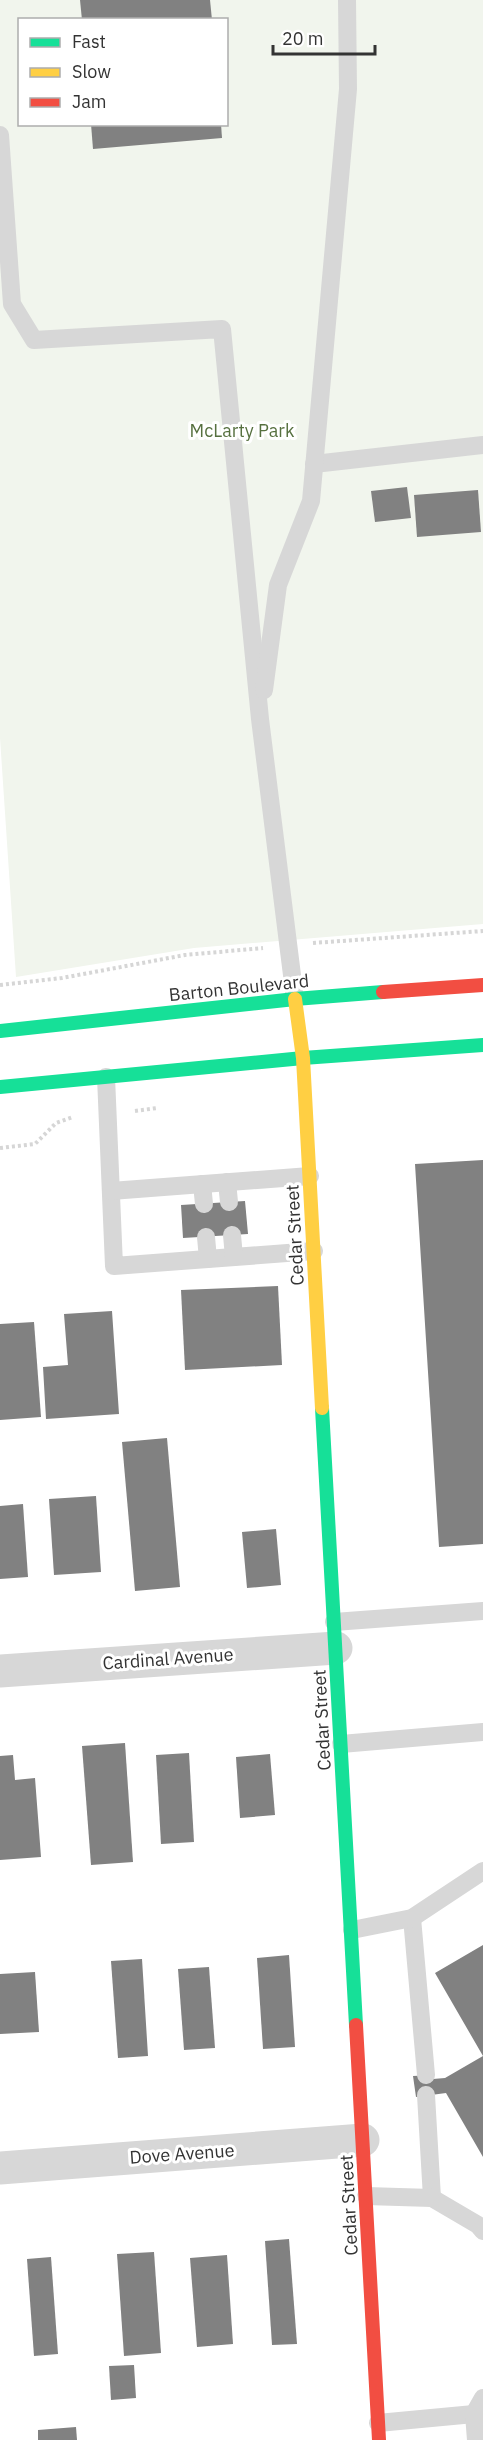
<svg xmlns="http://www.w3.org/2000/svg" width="483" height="2440" font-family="'IBM Plex Sans',sans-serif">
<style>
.green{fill:#f1f5ed;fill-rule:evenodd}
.building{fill:#818181}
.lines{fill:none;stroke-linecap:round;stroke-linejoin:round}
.path{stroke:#d6d6d6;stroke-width:4;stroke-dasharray:3 3;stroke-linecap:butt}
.lane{stroke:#d7d7d7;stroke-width:18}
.street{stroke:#d7d7d7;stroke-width:33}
.fast{stroke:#16e098;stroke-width:14}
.slow{stroke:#ffcf43;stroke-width:14}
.jam{stroke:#f24e42;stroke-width:14}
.labels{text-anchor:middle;stroke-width:6;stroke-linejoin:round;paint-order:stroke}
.park-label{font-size:18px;fill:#56703f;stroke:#fff}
.street-label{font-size:18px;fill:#333;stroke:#fff}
</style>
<rect width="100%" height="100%" fill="#fff"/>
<path class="green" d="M 0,0 L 483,0 L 483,924 L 194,948 L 16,977 L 0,738 ZM 20,20 L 226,20 L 226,124 L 20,124 Z"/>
<g class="building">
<path d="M 80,0 L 210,0 L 212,20 L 82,20 Z"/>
<path d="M 91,124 L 221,124 L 222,138 L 93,149 Z"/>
<path d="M 407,487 L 411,518 L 375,522 L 371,491 Z"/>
<path d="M 478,490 L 481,532 L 417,537 L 414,495 Z"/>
<path d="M 483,1160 L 483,1544 L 439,1547 L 415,1164 Z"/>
<path d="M 245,1201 L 248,1234 L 183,1238 L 181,1205 Z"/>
<path d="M 278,1286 L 282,1365 L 185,1370 L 181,1290 Z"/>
<path d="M 112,1311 L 119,1414 L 46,1419 L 43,1367 L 68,1365 L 64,1314 Z"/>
<path d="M 34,1322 L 41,1417 L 0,1420 L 0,1324 Z"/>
<path d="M 167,1438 L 180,1587 L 135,1591 L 122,1442 Z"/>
<path d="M 96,1496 L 101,1572 L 54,1575 L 49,1499 Z"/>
<path d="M 23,1504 L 28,1577 L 0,1579 L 0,1506 Z"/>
<path d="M 276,1529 L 281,1585 L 247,1588 L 242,1532 Z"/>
<path d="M 125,1743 L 133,1862 L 91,1865 L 82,1746 Z"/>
<path d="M 189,1753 L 194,1842 L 161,1844 L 156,1755 Z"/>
<path d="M 270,1754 L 275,1815 L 240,1818 L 236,1757 Z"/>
<path d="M 13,1755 L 15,1780 L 35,1778 L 41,1857 L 0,1860 L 0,1756 Z"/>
<path d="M 483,1945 L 483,2157 L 446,2093 L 416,2097 L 413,2076 L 432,2075 L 433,2079 L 445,2078 L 483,2056 L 435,1973 Z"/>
<path d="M 289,1955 L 295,2047 L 263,2049 L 257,1958 Z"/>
<path d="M 142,1959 L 148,2056 L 118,2058 L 111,1961 Z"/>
<path d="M 209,1967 L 215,2048 L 184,2050 L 178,1969 Z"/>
<path d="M 35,1972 L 39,2032 L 0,2034 L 0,1974 Z"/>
<path d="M 289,2239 L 297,2344 L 272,2345 L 265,2241 Z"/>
<path d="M 154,2252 L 161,2353 L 124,2356 L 117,2254 Z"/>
<path d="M 227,2255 L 233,2344 L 197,2347 L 190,2258 Z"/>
<path d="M 51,2257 L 58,2354 L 34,2356 L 27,2259 Z"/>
<path d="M 134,2365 L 136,2398 L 111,2400 L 109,2366 Z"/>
<path d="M 76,2427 L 77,2440 L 38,2440 L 38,2430 Z"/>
</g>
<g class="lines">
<g class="path">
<path d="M 313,943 L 483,931"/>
<path d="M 0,985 L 62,978 L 185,955 L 263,948"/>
<path d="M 135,1111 L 157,1108"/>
<path d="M 0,1148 L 35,1144 L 56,1123 L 73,1117"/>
</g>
<g class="lane">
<path d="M 0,135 L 12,304 L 34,340 L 222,329 L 260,719 L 295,999"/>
<path d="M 314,464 L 483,445"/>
<path d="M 264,690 L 278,585 L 311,501 L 348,89 L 347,0"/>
<path d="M 106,1077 L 114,1266 L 314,1251"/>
<path d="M 227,1182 L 229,1202"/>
<path d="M 202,1184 L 204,1204"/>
<path d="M 111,1191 L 310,1176"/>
<path d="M 232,1235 L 234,1257"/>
<path d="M 206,1237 L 208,1259"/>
<path d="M 334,1622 L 483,1611"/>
<path d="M 341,1744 L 483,1732"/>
<path d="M 412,1918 L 426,2075"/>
<path d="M 352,1930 L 412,1918 L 483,1871"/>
<path d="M 426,2095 L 432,2198"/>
<path d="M 366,2196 L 432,2198 L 478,2225 L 483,2231"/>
<path d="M 378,2423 L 474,2414"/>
<path d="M 476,2440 L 474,2414 L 483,2398"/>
</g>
<g class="street">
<path d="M 0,1671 L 336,1648"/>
<path d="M 0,2168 L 363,2140"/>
</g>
<g class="fast">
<path d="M 0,1031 L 295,999 L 383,992"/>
<path d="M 0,1087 L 303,1058 L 483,1045"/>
<path d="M 322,1408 L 356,2025"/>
</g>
<path class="slow" d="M 295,999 L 303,1058 L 322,1408"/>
<g class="jam">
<path d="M 383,992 L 483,985"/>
<path d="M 356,2025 L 379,2440"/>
</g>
</g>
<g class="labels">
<g class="park-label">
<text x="242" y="437">McLarty Park</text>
</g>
<g class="street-label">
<text transform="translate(239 988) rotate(-6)" y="6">Barton Boulevard</text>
<text transform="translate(295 1235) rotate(-93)" y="6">Cedar Street</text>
<text transform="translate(168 1659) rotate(-4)" y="6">Cardinal Avenue</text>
<text transform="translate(322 1720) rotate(-93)" y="6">Cedar Street</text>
<text transform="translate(182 2154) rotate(-4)" y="6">Dove Avenue</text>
<text transform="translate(349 2205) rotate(-93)" y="6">Cedar Street</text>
</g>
</g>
<rect x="18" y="18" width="210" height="108" fill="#ffffff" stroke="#adadad" stroke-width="1.5"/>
<rect x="30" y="38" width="30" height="9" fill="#16e098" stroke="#adadad" stroke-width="1.5"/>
<text x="72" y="48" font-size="18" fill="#333333">Fast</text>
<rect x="30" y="68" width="30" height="9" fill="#ffcf43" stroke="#adadad" stroke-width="1.5"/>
<text x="72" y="78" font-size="18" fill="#333333">Slow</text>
<rect x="30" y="98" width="30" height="9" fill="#f24e42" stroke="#adadad" stroke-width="1.5"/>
<text x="72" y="108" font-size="18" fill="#333333">Jam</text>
<path d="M273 45v9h102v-9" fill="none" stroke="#333333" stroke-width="3"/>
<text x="282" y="45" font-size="18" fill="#333333" stroke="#ffffff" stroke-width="4.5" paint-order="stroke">20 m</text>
</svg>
